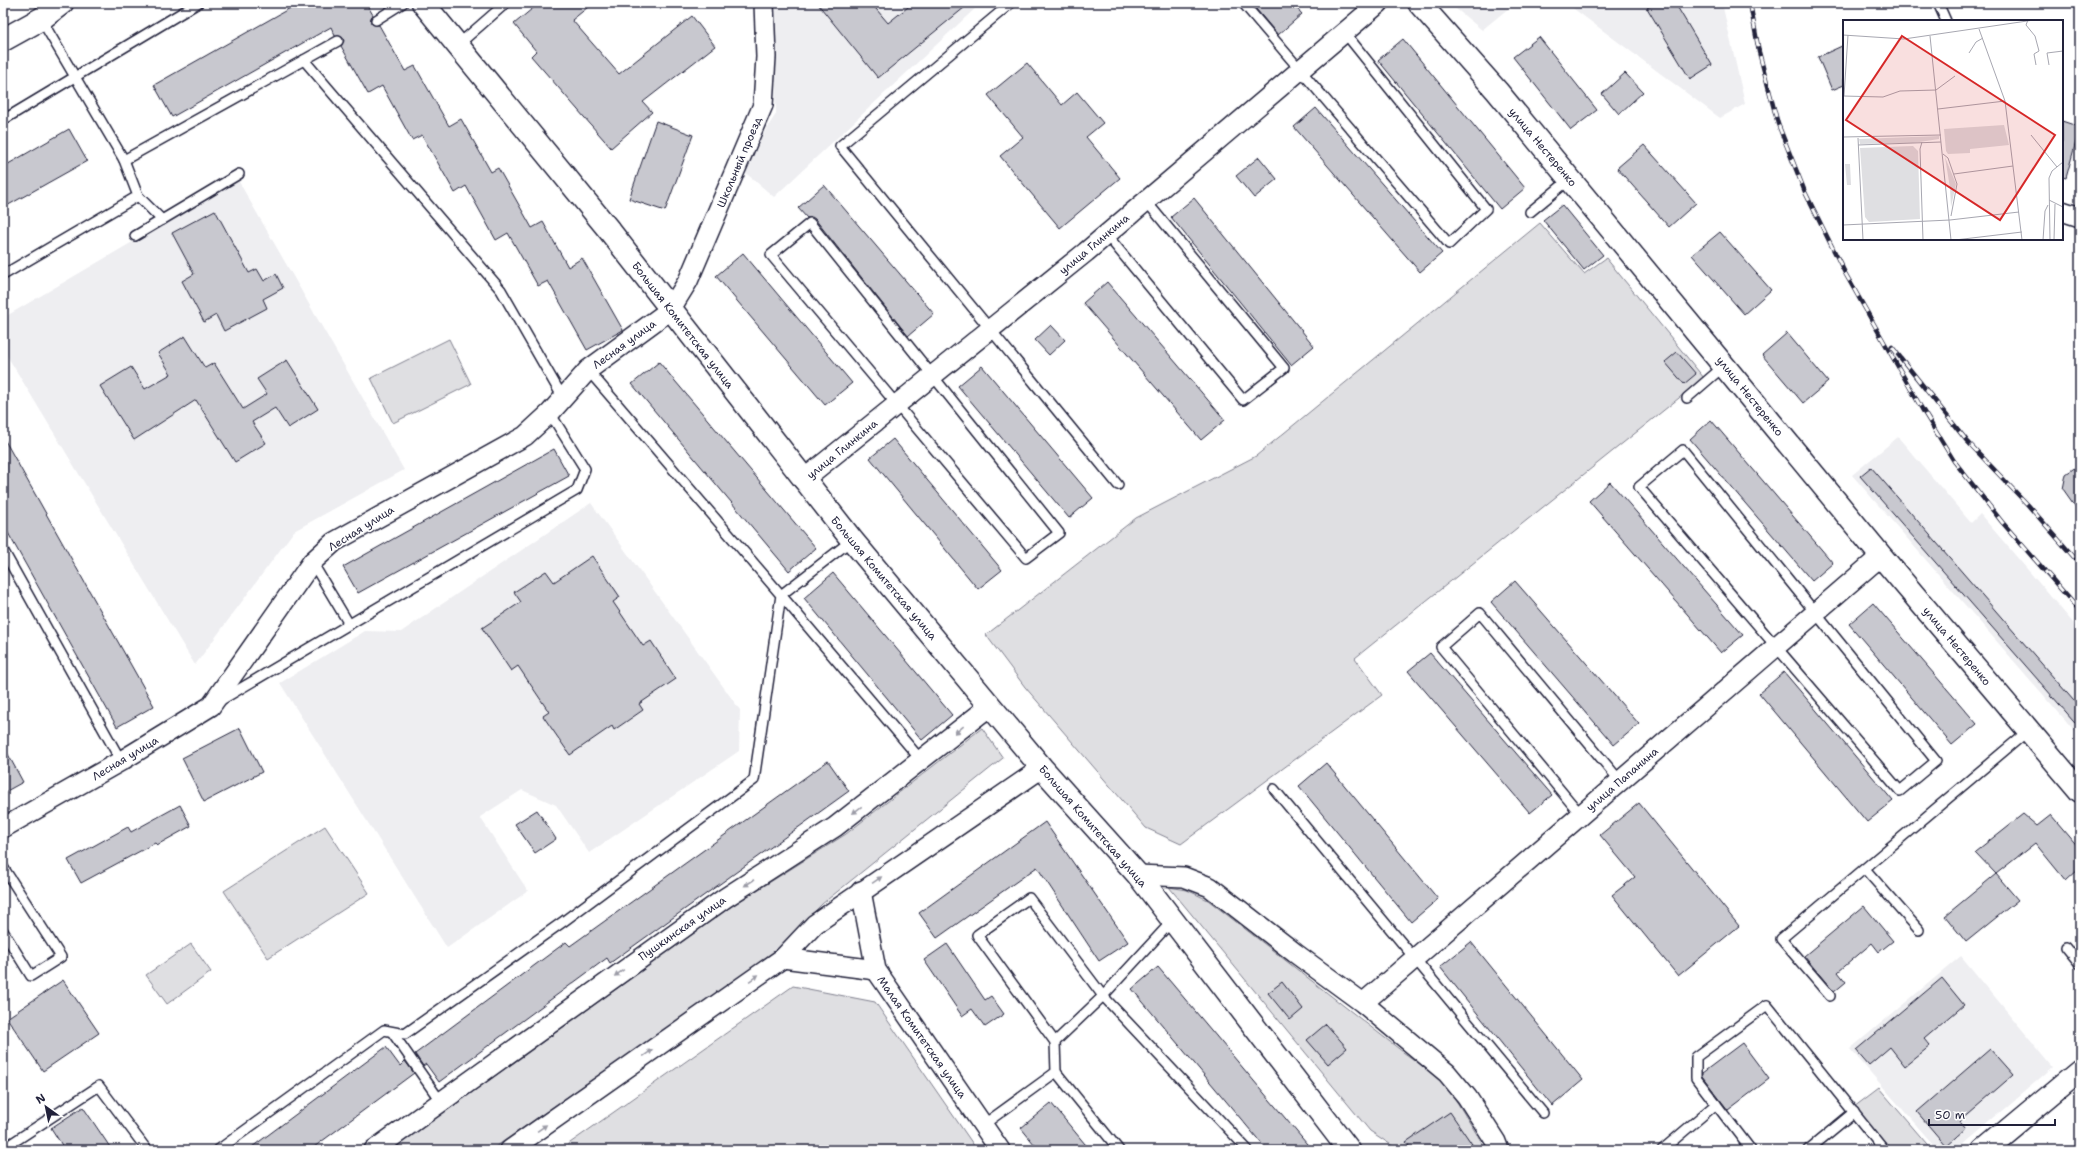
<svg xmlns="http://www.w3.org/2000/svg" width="2083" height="1153" font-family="'Shantell Sans',sans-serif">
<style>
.built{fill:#eeeef1}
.green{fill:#dfdfe2;stroke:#80808e}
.building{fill:#c8c8cf;stroke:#22223b}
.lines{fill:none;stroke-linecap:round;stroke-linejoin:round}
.lane-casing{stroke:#22223b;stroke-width:12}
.street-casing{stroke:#22223b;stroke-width:22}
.secondary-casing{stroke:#22223b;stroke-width:25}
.lane{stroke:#fff;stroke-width:9}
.street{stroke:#fff;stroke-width:19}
.secondary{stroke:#fff;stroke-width:22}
.rail-casing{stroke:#22223b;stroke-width:4.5}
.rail{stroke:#fff;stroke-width:3;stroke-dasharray:9;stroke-linecap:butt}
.oneway{fill:#9c9ca7}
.labels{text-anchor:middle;stroke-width:3;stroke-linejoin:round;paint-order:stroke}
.street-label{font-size:11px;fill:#22223b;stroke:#fff}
.inset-road{fill:none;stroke:#a7a7b1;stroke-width:1}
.view{fill:#d62828;fill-opacity:0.15;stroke:#d62828;stroke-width:2}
.inset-edge{fill:none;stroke:#22223b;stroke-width:2}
</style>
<rect width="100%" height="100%" fill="#fff"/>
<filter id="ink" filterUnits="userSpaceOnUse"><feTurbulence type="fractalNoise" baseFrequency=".025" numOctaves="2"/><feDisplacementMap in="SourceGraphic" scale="8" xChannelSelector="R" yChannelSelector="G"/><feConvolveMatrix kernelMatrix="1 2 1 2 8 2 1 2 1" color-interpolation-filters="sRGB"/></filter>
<g filter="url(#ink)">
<g class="built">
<path d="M 773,3 L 981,3 L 774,197 L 741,169 L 776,114 Z"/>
<path d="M 1449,3 L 1515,3 L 1482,30 Z"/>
<path d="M 1566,3 L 1722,3 L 1745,104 L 1720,118 Z"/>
<path d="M 238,180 L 404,470 L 294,531 L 195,665 L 3,349 L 3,318 Z"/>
<path d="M 1898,437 L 1971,523 L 1980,514 L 2080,631 L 2080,737 L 1852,475 Z"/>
<path d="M 591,503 L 740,710 L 739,751 L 589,853 L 556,805 L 522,790 L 480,817 L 528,891 L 447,948 L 280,683 L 365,631 L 401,632 Z"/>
<path d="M 1961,956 L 2053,1067 L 1956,1150 L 1938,1150 L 1850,1049 Z"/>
</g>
<g class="green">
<path d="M 1540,223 L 1584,274 L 1606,258 L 1704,378 L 1355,658 L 1382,695 L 1181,844 L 1146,828 L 1025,687 L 986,635 L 1136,518 L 1256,456 Z"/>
<path d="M 449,339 L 471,384 L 393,423 L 371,378 Z"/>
<path d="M 982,728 L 1003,758 L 822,904 L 770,956 L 491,1150 L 392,1150 L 729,908 L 846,834 Z"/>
<path d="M 325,826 L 369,893 L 268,958 L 224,891 Z"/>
<path d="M 1169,887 L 1187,890 L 1208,900 L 1403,1052 L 1444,1081 L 1481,1141 L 1484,1150 L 1399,1150 L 1370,1131 Z"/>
<path d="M 191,944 L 211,972 L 167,1004 L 146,975 Z"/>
<path d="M 793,986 L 875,1002 L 977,1150 L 560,1150 Z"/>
<path d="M 1879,1088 L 1932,1150 L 1889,1150 L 1854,1107 Z"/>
</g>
<g class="building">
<path d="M 299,3 L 366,3 L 373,15 L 371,18 L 371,23 L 374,25 L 379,25 L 405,71 L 415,66 L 449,126 L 461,119 L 491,172 L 498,168 L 532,228 L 543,222 L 568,267 L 582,258 L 623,330 L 587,350 L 548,281 L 538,286 L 508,233 L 496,240 L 466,186 L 455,193 L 422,135 L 412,140 L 382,86 L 368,94 L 341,46 L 344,41 L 343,38 L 335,36 L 331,27 L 172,117 L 154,85 Z"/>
<path d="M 539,3 L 593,3 L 572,20 L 619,74 L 692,16 L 715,46 L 643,102 L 652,112 L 611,148 L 531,56 L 536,51 L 514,24 Z"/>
<path d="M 817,3 L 871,3 L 888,23 L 913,3 L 970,3 L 878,78 Z"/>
<path d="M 1251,3 L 1292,3 L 1302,14 L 1278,35 Z"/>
<path d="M 1655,3 L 1675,3 L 1712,65 L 1690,79 L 1647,8 Z"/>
<path d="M 1539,37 L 1597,110 L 1571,130 L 1513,57 Z"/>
<path d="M 1403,39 L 1525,188 L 1500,209 L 1378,60 Z"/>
<path d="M 1844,45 L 1844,85 L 1832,90 L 1818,57 Z"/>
<path d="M 1027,63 L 1062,105 L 1077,92 L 1103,123 L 1086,137 L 1120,178 L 1060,228 L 1000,156 L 1023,137 L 988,95 Z"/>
<path d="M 1625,73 L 1643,92 L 1619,114 L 1602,94 Z"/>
<path d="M 1316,108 L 1442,253 L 1420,272 L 1294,127 Z"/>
<path d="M 656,121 L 693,135 L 665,211 L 629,199 Z"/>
<path d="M 2062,121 L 2080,127 L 2066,178 L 2062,177 Z"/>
<path d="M 69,129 L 87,161 L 3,208 L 3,167 Z"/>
<path d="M 1644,145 L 1696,203 L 1669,227 L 1617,168 Z"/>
<path d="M 1259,157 L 1277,179 L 1254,198 L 1236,176 Z"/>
<path d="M 824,185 L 934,314 L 908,336 L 815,219 L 812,217 L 807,218 L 798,208 Z"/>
<path d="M 1194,198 L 1314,346 L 1291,365 L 1171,217 Z"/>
<path d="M 1562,205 L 1603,255 L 1584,270 L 1543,220 Z"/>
<path d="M 215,210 L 249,273 L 257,269 L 264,281 L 276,274 L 283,288 L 263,299 L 267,308 L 224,331 L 216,315 L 204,322 L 182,281 L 194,274 L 172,233 Z"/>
<path d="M 1720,232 L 1771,290 L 1744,314 L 1692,255 Z"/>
<path d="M 743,253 L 852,383 L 825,405 L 716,276 Z"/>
<path d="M 1107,282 L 1225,420 L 1201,440 L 1083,303 Z"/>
<path d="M 1051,325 L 1065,340 L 1049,355 L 1035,340 Z"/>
<path d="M 1787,333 L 1828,382 L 1803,403 L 1762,355 Z"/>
<path d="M 185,336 L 205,368 L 214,363 L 243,409 L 267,394 L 257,379 L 287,360 L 318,409 L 288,428 L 275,408 L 252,422 L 266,443 L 235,462 L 196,400 L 134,440 L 100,386 L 131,367 L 145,389 L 171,374 L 158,353 Z"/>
<path d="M 1677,352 L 1696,374 L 1684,384 L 1665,362 Z"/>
<path d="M 659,362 L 816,548 L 789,571 L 632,384 Z"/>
<path d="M 982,366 L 1093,498 L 1069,518 L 958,386 Z"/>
<path d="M 1711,420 L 1833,563 L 1812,581 L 1690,439 Z"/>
<path d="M 3,437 L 154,706 L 117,727 L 3,524 Z"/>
<path d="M 893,439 L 1002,570 L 978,589 L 870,458 Z"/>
<path d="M 554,449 L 569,476 L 358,593 L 343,567 Z"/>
<path d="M 2080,464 L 2080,513 L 2063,489 L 2066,474 Z"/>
<path d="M 1871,467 L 2080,708 L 2080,728 L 1860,476 Z"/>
<path d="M 1610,482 L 1743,635 L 1721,653 L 1589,501 Z"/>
<path d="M 592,556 L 620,597 L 613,602 L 643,646 L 651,641 L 676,679 L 639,704 L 643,710 L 614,730 L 612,726 L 570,755 L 543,716 L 549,712 L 518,666 L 511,671 L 482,628 L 521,602 L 514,592 L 546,571 L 554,582 Z"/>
<path d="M 833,573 L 952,715 L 922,740 L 804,598 Z"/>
<path d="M 1515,581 L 1639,724 L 1614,745 L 1491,602 Z"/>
<path d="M 1873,603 L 1977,724 L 1952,745 L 1849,624 Z"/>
<path d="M 1430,653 L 1552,795 L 1530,813 L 1408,671 Z"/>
<path d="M 1784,672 L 1893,801 L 1867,822 L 1759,693 Z"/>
<path d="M 240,728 L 262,772 L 204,802 L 182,758 Z"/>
<path d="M 3,745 L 23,782 L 3,793 Z"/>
<path d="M 828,761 L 849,791 L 610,963 L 607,958 L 439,1082 L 426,1064 L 423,1066 L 415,1054 L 566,942 L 570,946 Z"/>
<path d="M 1326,763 L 1438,899 L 1411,922 L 1299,786 Z"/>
<path d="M 1639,803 L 1739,926 L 1678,976 L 1612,895 L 1635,877 L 1600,835 Z"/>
<path d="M 180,805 L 191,826 L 157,845 L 155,843 L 81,883 L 68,860 L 128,827 L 131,832 Z"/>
<path d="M 537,810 L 556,839 L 535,853 L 515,824 Z"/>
<path d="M 2023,814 L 2037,826 L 2051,815 L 2080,849 L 2080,868 L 2066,881 L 2035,843 L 1996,874 L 1975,852 Z"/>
<path d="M 1045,822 L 1128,942 L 1099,961 L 1037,867 L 937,938 L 919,913 Z"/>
<path d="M 1996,874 L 2018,900 L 1966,942 L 1945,916 Z"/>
<path d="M 1864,906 L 1893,941 L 1879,952 L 1872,943 L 1838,972 L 1846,982 L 1834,992 L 1804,956 Z"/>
<path d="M 1471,942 L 1583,1080 L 1552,1106 L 1440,967 Z"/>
<path d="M 947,944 L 985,1000 L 991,996 L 1004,1014 L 985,1027 L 972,1009 L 962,1016 L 924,960 Z"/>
<path d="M 1158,967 L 1312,1150 L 1267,1150 L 1132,989 Z"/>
<path d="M 1942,978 L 1964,1005 L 1924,1039 L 1930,1046 L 1905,1066 L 1890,1047 L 1869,1065 L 1856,1050 Z"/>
<path d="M 63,980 L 99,1033 L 43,1071 L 7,1018 Z"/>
<path d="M 1282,982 L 1303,1009 L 1290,1020 L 1268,993 Z"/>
<path d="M 1326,1024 L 1347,1048 L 1328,1064 L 1307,1040 Z"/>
<path d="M 1742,1043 L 1769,1079 L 1728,1110 L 1702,1076 L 1702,1073 Z"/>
<path d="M 386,1047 L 400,1066 L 405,1061 L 414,1073 L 310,1150 L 248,1150 Z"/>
<path d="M 1990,1049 L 2013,1075 L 1960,1121 L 1966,1128 L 1946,1146 L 1917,1112 Z"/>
<path d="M 1051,1103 L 1090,1150 L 1039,1150 L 1021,1128 Z"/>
<path d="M 83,1107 L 112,1150 L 65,1150 L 51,1128 Z"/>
<path d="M 1450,1112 L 1476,1150 L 1412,1150 L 1406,1142 Z"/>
</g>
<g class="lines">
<defs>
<g id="lane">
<path d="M 1011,3 L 840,146 L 1118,485"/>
<path d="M 1243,3 L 1449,244 L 1486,209 L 1345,33"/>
<path d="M 1938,3 L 1946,21"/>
<path d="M 41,19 L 124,160 L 338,41"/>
<path d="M 376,20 L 403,3"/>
<path d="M 459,44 L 506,3"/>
<path d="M 304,60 L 501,290 L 563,398"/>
<path d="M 3,120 L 198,3"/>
<path d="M 138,196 L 162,220"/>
<path d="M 1530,212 L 1570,179"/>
<path d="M 810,223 L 1059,533 L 1026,558 L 771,255 Z"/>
<path d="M 1106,234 L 1243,400 L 1284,368 L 1146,201"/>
<path d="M 135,236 L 239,174"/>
<path d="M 3,275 L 138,196 L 124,160"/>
<path d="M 1687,398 L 1724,366"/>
<path d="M 1683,450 L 1936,761 L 1900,791 L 1639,487 Z"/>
<path d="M 852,540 L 781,595 L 921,760"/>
<path d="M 3,550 L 121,761"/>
<path d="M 312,562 L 349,624"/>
<path d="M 221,700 L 577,490 L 585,469 L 550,413"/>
<path d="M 1274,789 L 1543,1113"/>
<path d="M 1581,815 L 1441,647 L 1480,613 L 1620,781"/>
<path d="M 3,867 L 61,957 L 31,976 L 3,931"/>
<path d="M 1865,869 L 1919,930"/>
<path d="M 2066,947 L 2080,964"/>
<path d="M 1830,996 L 1781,939 L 2029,730"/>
<path d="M 392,1032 L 441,1102"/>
<path d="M 1055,1042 L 1103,996 L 1173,920"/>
<path d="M 1056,1072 L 1119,1150"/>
<path d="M 983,1125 L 1056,1072 L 1055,1042 L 977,935 L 1029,898 L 1103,996 L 1248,1150"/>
<path d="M 3,1149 L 99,1086 L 147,1150"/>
<path d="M 218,1150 L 384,1030 L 405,1034 L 564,921 L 754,780 L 781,595 L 588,370"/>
<path d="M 1662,1150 L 1716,1104"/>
<path d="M 1751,1150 L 1696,1078 L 1696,1057 L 1767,1005 L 1884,1150"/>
<path d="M 1808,1150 L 1854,1112"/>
</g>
<g id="street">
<path d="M 2062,211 L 2080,217"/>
<path d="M 803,480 L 1086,252 L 1379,3"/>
<path d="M 3,828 L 121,761 L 211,706 L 312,562 L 334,542 L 525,436 L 550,413 L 588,370 L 670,310 L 688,281 L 763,105 L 766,57 L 764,3"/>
<path d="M 1138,875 L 1184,877 L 1210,887 L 1295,953 L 1363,1003 L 1447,1073 L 1467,1097 L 1496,1142 L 1499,1150"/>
<path d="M 861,891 L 876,970 L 1000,1150"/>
<path d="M 783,958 L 876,970"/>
<path d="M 1363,1003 L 1881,556"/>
<path d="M 374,1150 L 725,898 L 835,827 L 990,706"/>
<path d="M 510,1150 L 783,958 L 815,924 L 1042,768"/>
</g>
<g id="secondary">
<path d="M 423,3 L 609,230 L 852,540 L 1042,768 L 1138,875 L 1349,1150"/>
<path d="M 1419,3 L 1497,91 L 1881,556 L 2080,791"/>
<path d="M 3,40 L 41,19 L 62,3"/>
<path d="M 1984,1150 L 2080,1070"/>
</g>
</defs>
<use href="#lane" class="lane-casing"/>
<use href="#street" class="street-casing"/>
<use href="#secondary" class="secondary-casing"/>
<use href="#lane" class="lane"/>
<use href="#street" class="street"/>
<use href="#secondary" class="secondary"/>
<defs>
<g id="rail">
<path d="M 1750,3 L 1759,52 L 1778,124 L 1805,192 L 1845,273 L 1922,409 L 1954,461 L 2002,522 L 2080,611"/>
<path d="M 1892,347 L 1967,441 L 2028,505 L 2080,564"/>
</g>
</defs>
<use href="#rail" class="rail-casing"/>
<use href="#rail" class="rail"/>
</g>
<defs><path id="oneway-solid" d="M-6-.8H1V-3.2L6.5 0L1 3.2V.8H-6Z"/></defs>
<g class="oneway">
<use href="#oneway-solid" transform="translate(959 730) rotate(141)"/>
<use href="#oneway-solid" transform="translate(857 810) rotate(142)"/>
<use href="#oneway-solid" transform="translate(877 880) rotate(-34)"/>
<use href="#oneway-solid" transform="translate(749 883) rotate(147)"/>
<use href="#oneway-solid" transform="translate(619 973) rotate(145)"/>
<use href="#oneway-solid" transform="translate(754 978) rotate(-35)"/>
<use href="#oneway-solid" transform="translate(648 1053) rotate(-35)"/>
<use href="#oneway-solid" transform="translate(542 1128) rotate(-35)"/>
</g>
</g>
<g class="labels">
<g class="street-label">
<text transform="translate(1543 147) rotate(50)" y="4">улица Нестеренко</text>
<text transform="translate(739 162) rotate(-67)" y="4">Школьный проезд</text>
<text transform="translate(1094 244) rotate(-40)" y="4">улица Глинкина</text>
<text transform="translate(683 325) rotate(52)" y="4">Большая Комитетская улица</text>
<text transform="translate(624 344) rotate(-36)" y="4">Лесная улица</text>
<text transform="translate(1750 396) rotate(51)" y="4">улица Нестеренко</text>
<text transform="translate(842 449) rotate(-39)" y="4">улица Глинкина</text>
<text transform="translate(361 528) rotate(-32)" y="4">Лесная улица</text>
<text transform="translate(884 578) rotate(50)" y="4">Большая Комитетская улица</text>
<text transform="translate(1957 646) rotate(50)" y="4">улица Нестеренко</text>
<text transform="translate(125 758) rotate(-31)" y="4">Лесная улица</text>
<text transform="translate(1622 779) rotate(-41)" y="4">улица Папанина</text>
<text transform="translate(1093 826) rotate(49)" y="4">Большая Комитетская улица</text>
<text transform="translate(682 928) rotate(-35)" y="4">Пушкинская улица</text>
<text transform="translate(922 1037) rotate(55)" y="4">Малая Комитетская улица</text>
</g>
</g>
<g transform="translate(1843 20)">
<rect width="220" height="220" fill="#fff"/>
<path d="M 161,105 L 166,125 L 127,129 L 127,133 L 105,134 L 103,131 L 101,109 ZM 96,116 L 96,119 L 70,123 L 17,124 L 16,119 ZM 70,126 L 75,131 L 77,199 L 26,202 L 22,197 L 17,128 ZM 102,137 L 113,164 L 108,187 L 107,168 ZM 2,144 L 7,144 L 8,165 L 4,165 Z" fill="#dfdfe2"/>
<path class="inset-road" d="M 185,0 L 183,5 L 192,16 L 196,31 L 191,34 L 193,45M 136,9 L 162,81 L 179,220M 0,15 L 61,19 L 191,0M 87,16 L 108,220M 126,33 L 133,22 L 140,18M 206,45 L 204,33 L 220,31M 0,76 L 40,77 L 57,71 L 93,70 L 112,56M 1,76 L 5,15M 95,89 L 162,81M 188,115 L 214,147M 0,117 L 98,115M 15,118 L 20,220M 79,122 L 77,129 L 80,220M 15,125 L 98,122M 100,134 L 105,138 L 114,164 L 108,196M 111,154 L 170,146M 206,180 L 220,187M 0,205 L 107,200 L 176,192M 112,220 L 179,212M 200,220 L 202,191 L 205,185M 207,220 L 206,158 L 209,151 L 220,142M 211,220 L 212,184"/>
<path class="view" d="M 59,16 L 212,115 L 157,200 L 3,100 Z"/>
<rect width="220" height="220" class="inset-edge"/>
</g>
<rect width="2083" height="1153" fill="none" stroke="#fff" stroke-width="16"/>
<rect x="8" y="8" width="2067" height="1137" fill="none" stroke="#22223b" stroke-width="1.5" filter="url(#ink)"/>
<g transform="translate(46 1107) rotate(327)" stroke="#ffffff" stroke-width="3" paint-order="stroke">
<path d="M0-3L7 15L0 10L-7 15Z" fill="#22223b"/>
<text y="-6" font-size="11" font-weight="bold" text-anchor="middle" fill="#22223b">N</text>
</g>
<path d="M1929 1119v6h126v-6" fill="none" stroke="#22223b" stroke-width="2"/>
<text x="1935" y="1119" font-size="12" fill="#22223b" stroke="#ffffff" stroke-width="3" paint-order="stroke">50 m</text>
</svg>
